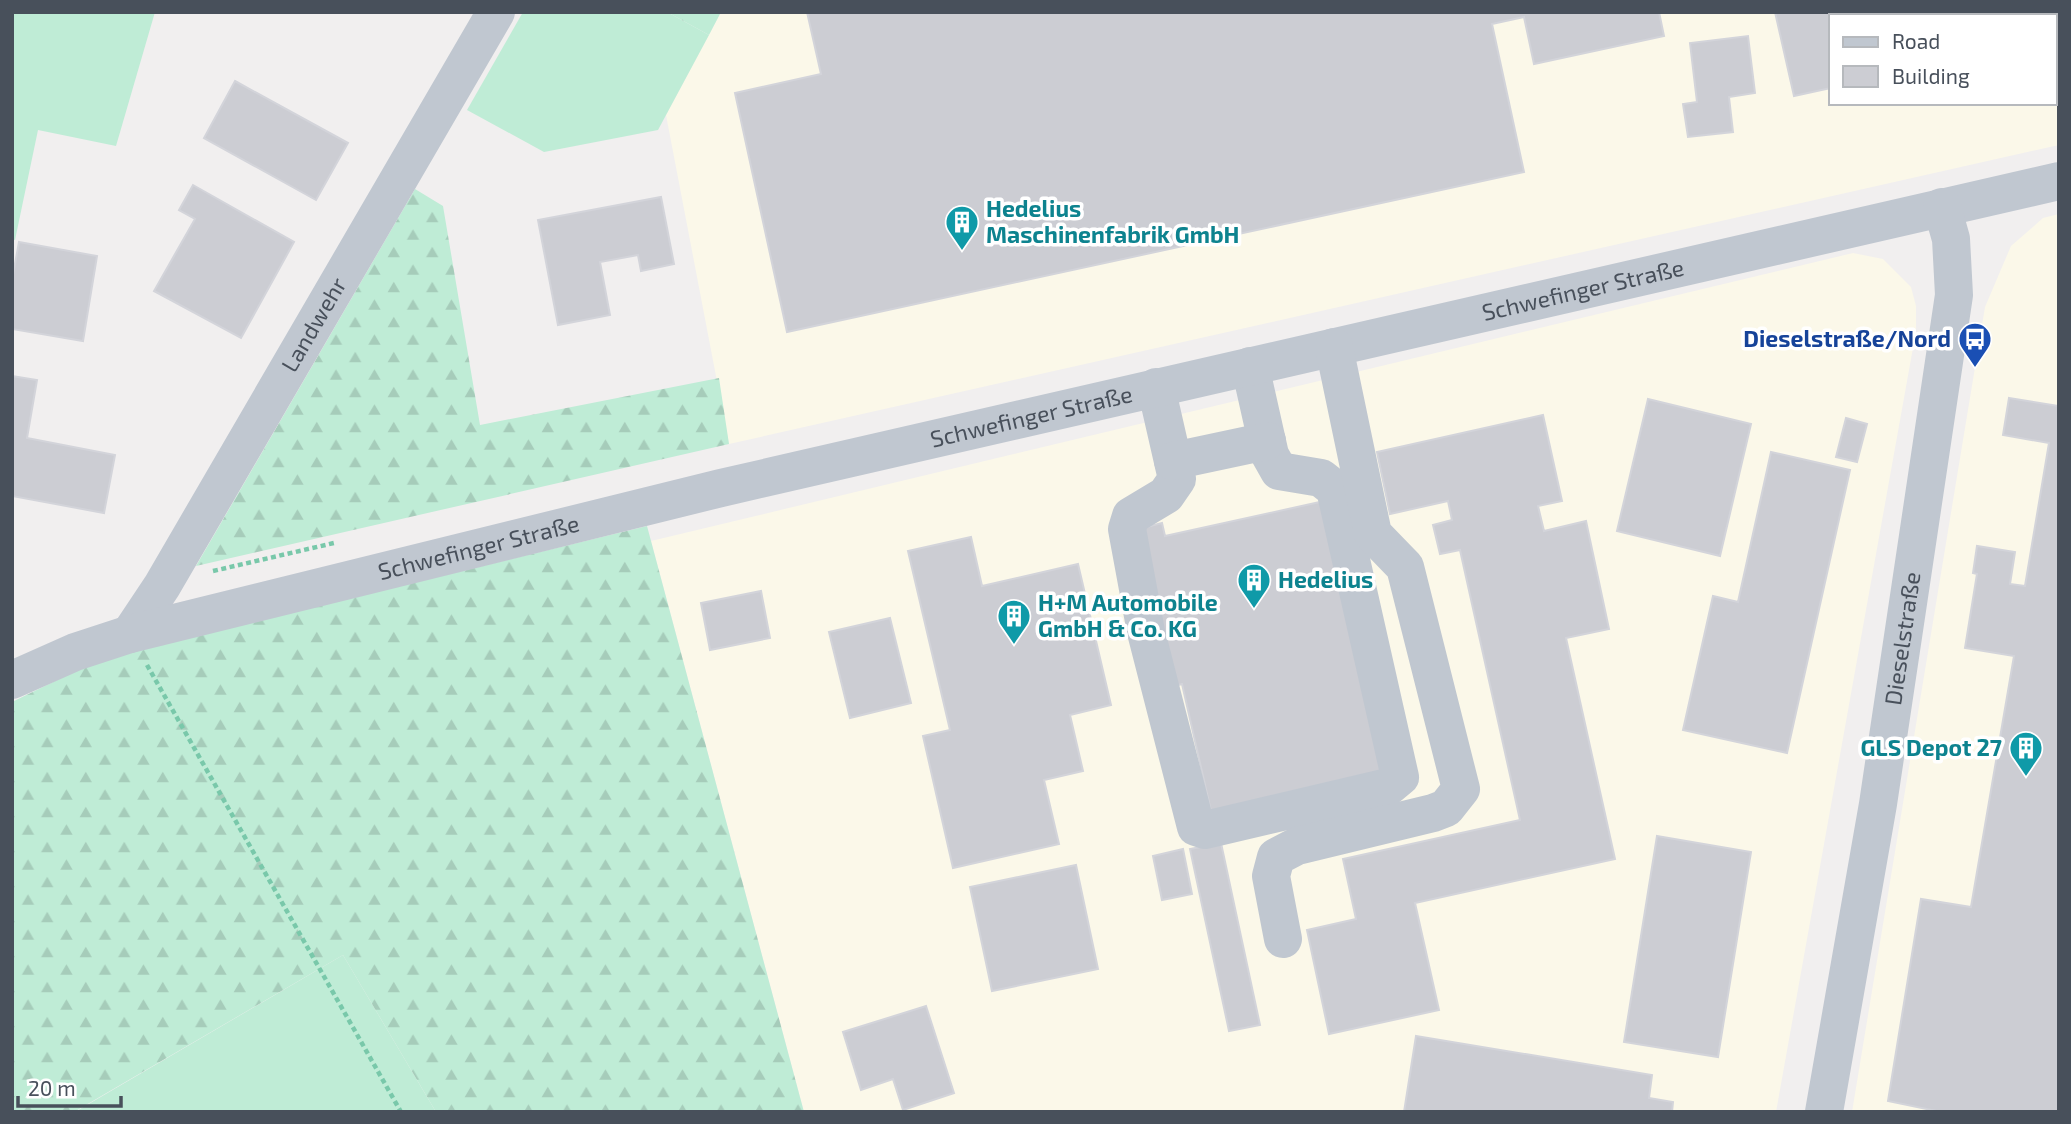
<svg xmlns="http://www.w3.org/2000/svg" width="2071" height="1124" font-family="'Exo 2',sans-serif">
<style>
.commercial{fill:#fbf8e9;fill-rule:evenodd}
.grass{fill:#bfecd6}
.forest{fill:url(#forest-firs)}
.building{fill:#cccdd3;stroke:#d3d4da;stroke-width:2}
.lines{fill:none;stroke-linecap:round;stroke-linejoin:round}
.path{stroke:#79c8aa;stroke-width:4.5;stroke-dasharray:5 3.5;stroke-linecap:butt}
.minor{stroke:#c0c7d0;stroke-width:38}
.labels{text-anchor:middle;stroke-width:7;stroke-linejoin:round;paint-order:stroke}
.culture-label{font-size:23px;font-weight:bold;fill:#0d838f;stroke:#fff;text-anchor:start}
.street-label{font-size:23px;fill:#48505b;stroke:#fff}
.transit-label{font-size:23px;font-weight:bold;fill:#164399;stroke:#fff;text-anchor:end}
</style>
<defs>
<pattern id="forest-firs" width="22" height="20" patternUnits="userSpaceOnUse" patternTransform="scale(1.75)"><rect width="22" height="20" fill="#bfecd6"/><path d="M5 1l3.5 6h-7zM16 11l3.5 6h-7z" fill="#a6ccba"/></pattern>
</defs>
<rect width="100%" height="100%" fill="#f1efef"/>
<g class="commercial">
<path d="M 721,12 L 2059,12 L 2059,145 L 729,444 L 666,115 ZM 1831,16 L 2055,16 L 2055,103 L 1831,103 Z"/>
<path d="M 2059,214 L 2059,1112 L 1852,1112 L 1985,307 L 2011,246 L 2043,218 Z"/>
<path d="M 1853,253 L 1883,259 L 1911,287 L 1916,306 L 1916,331 L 1776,1112 L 804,1112 L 651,541 Z"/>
</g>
<g class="grass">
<path d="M 12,12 L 155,12 L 116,146 L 38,130 L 15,240 L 12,239 Z"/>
<path d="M 523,12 L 667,12 L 709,35 L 658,130 L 544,152 L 467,110 Z"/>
<path d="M 343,955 L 436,1112 L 75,1112 Z"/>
</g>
<g class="forest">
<path d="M 667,12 L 721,12 L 709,35 Z"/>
<path d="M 415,189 L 443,206 L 480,425 L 719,378 L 729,444 L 196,566 Z"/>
<path d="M 647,526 L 804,1112 L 436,1112 L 343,955 L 74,1112 L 12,1112 L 12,702 L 86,666 L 132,651 Z"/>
</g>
<g class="building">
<path d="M 807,12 L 1659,12 L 1664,36 L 1534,64 L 1524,17 L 1492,24 L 1524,172 L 787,332 L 735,93 L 821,74 Z"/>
<path d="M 1775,12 L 2038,12 L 2039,16 L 1831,16 L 1831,88 L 1794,96 Z"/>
<path d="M 1748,36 L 1755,93 L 1729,97 L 1733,132 L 1688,137 L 1683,104 L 1697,102 L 1690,43 Z"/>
<path d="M 235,81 L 348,143 L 316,200 L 204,138 Z"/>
<path d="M 193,185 L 294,242 L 241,338 L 154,291 L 195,219 L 179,210 Z"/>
<path d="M 661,197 L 674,264 L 641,271 L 638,255 L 600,262 L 610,315 L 558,325 L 538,220 Z"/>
<path d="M 19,242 L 97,256 L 83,341 L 12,329 L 12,280 Z"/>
<path d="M 12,376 L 37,380 L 27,438 L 115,455 L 104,513 L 12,496 Z"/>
<path d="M 2009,398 L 2059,406 L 2059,1112 L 1941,1112 L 1888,1101 L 1921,899 L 1971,907 L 2014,656 L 1965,648 L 1977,574 L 1973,573 L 1977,546 L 2015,552 L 2010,584 L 2025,586 L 2049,443 L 2003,435 Z"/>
<path d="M 1648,399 L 1751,424 L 1720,556 L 1617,531 Z"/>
<path d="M 1543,415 L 1562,501 L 1538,506 L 1544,531 L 1586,521 L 1609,629 L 1566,638 L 1615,859 L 1415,903 L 1439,1010 L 1329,1034 L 1307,930 L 1356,919 L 1343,859 L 1520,820 L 1460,550 L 1440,554 L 1433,525 L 1452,520 L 1448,501 L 1390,514 L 1377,452 Z"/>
<path d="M 1846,418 L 1867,424 L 1857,462 L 1836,457 Z"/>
<path d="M 1771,452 L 1850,470 L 1787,753 L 1683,730 L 1713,596 L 1738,602 Z"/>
<path d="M 1329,500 L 1393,779 L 1213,820 L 1182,684 L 1171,687 L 1135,530 L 1162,523 L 1165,536 Z"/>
<path d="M 971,537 L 982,586 L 1078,564 L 1111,705 L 1070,715 L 1083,771 L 1044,780 L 1059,844 L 953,868 L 923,736 L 950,730 L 908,551 Z"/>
<path d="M 761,591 L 770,638 L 710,650 L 701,603 Z"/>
<path d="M 890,618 L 911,703 L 850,718 L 829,632 Z"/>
<path d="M 1657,836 L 1751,852 L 1718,1057 L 1624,1042 Z"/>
<path d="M 1221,843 L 1260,1025 L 1229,1031 L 1190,849 Z"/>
<path d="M 1183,849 L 1192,894 L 1162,900 L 1153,856 Z"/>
<path d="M 1076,865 L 1098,969 L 992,991 L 970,887 Z"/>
<path d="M 926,1006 L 954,1093 L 903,1110 L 893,1079 L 861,1090 L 843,1032 Z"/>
<path d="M 1416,1036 L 1652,1075 L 1649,1098 L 1673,1102 L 1672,1112 L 1404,1112 Z"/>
</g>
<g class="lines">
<g class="path">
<path d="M 213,571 L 334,543"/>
<path d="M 147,665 L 401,1112"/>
</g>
<g class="minor">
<path d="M 1156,387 L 1177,479 L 1166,495 L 1131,516 L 1127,529 L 1146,632 L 1196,827 L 1205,830 L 1388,787 L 1400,777 L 1335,489 L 1321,478 L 1279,471 L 1270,455 L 1250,366"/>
<path d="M 1173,461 L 1267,441"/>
<path id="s1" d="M 130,634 L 162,586 L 496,12"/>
<path id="s2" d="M 12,680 L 75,652 L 130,634 L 721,488 L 2059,181"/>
<path d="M 1283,939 L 1271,876 L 1276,857 L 1297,846 L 1433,813 L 1446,808 L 1461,789 L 1405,567 L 1373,534 L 1334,347"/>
<path id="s3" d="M 1824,1112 L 1878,804 L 1954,295 L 1951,239 L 1942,207"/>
</g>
</g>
<defs>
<symbol id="building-pin" viewBox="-11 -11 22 30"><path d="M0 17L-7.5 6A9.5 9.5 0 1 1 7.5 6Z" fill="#0f9aa8" stroke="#fff"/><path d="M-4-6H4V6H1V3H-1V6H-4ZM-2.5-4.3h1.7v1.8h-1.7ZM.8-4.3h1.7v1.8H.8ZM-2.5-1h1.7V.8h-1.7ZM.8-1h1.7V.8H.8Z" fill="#fff"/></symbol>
<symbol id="bus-pin" viewBox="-11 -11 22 30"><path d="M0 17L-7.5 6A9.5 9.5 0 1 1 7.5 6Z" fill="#1a4fb4" stroke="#fff"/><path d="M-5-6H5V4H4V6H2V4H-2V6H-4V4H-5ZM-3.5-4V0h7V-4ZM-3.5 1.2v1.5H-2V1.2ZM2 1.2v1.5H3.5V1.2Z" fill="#fff"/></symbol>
</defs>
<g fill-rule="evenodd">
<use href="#building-pin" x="943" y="203" width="38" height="52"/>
<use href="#bus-pin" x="1956" y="320" width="38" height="52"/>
<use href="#building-pin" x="1235" y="561" width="38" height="52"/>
<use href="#building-pin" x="995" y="597" width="38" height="52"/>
<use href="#building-pin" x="2007" y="729" width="38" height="52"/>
</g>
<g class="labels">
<g class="culture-label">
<text x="986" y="217">Hedelius<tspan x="986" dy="26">Maschinenfabrik GmbH</tspan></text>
<text x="1278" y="588">Hedelius</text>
<text x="1038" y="611">H+M Automobile<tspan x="1038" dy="26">GmbH &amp; Co. KG</tspan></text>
<text x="2002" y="756" text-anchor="end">GLS Depot 27</text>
</g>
<g class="street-label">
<text dy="8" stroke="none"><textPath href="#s2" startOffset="1620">Schwefinger Straße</textPath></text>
<text dy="8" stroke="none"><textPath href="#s1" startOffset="360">Landwehr</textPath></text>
<text dy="8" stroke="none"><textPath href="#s2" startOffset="1054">Schwefinger Straße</textPath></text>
<text dy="8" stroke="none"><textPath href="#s2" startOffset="486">Schwefinger Straße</textPath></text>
<text dy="8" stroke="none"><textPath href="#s3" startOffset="480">Dieselstraße</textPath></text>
</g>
<g class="transit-label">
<text x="1951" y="347">Dieselstraße/Nord</text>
</g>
</g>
<rect width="2071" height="1124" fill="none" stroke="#48505b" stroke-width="28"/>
<rect x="1829" y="14" width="228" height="91" fill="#ffffff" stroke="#b6b9bd" stroke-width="2"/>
<rect x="1843" y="37" width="35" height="10" fill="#c0c7d0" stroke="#b6b9bd" stroke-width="2"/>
<text x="1892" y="49" font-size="21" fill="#48505b">Road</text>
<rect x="1843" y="66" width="35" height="21" fill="#cccdd3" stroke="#b6b9bd" stroke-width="2"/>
<text x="1892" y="84" font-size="21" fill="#48505b">Building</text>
<path d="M18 1096v10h103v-10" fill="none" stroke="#48505b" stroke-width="3.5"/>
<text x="28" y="1096" font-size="21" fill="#48505b" stroke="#ffffff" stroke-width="5" paint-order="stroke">20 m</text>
</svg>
